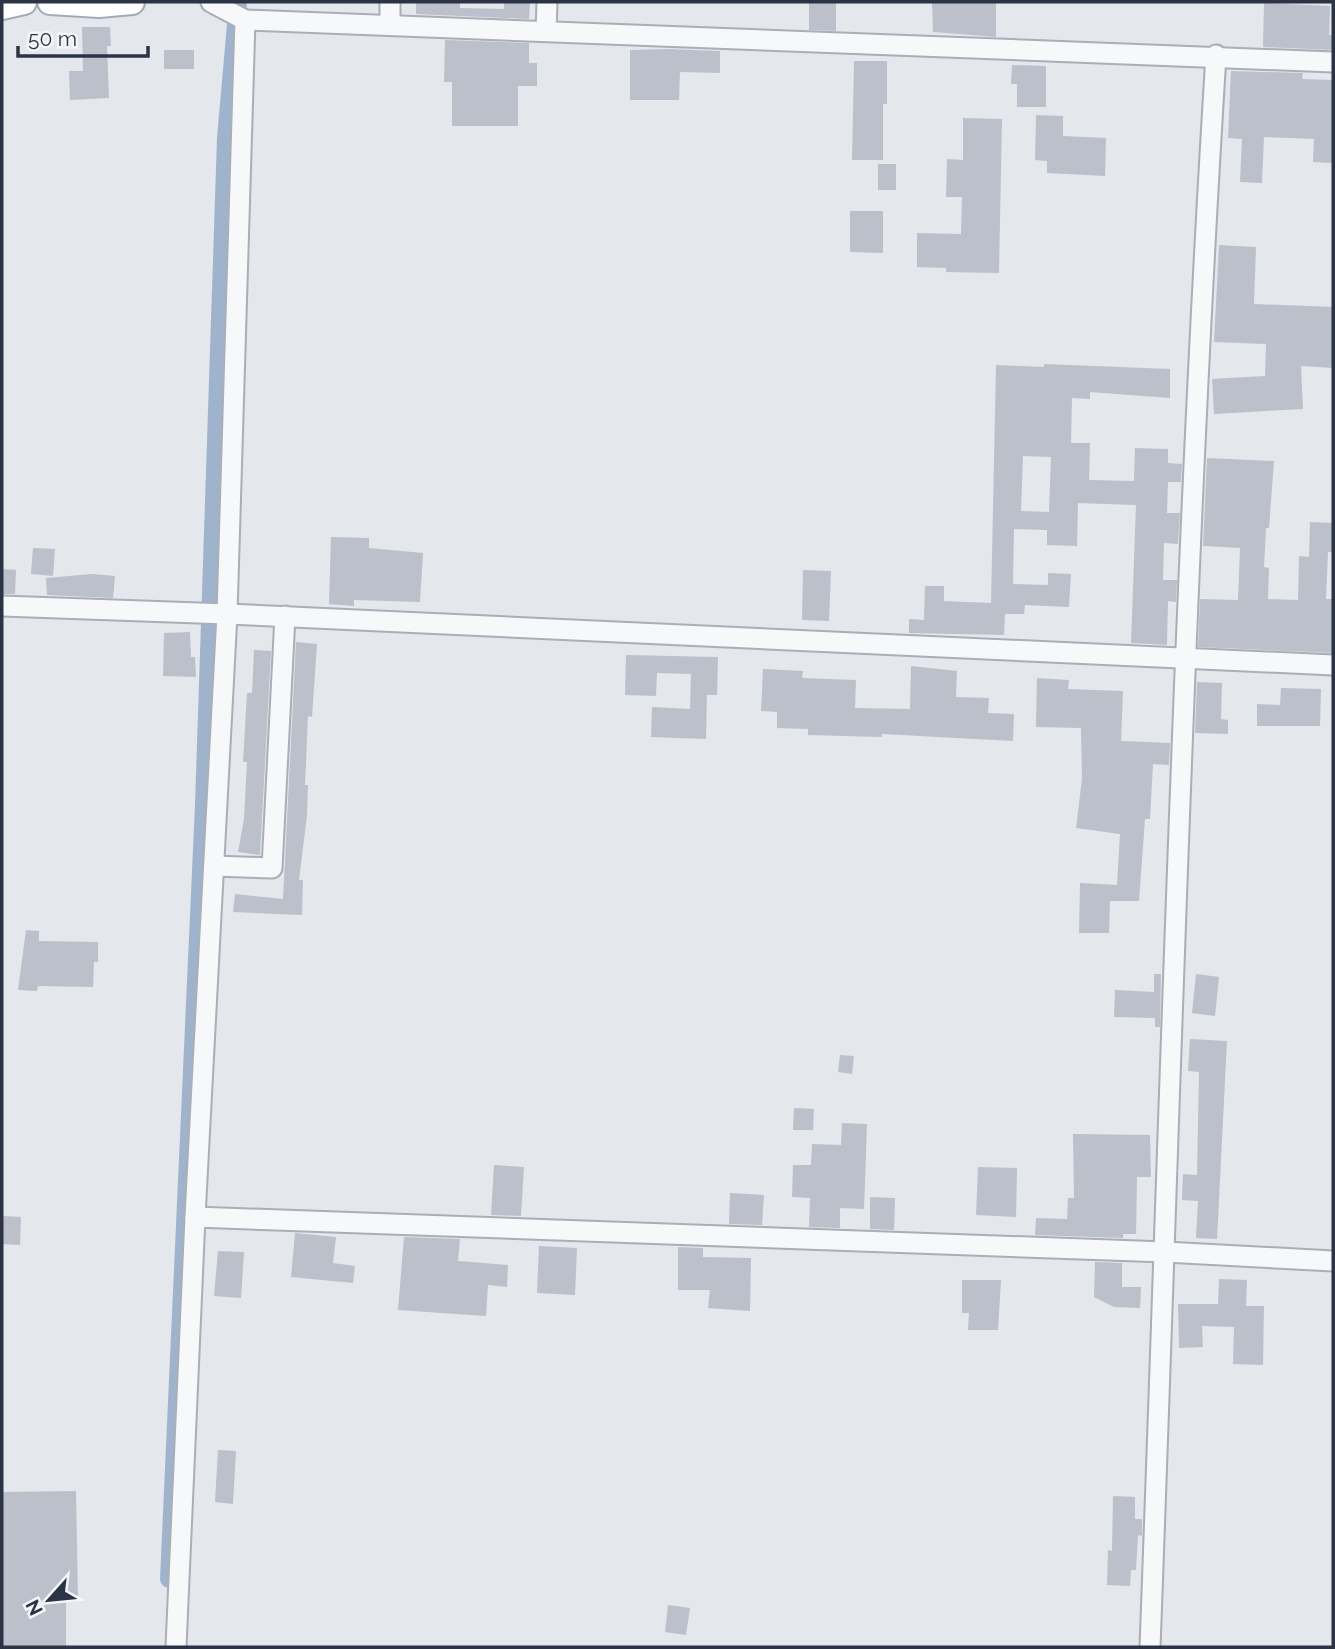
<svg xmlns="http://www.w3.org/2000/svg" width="1335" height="1649" font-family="Raleway,sans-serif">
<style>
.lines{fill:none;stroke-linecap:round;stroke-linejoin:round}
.canal{stroke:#9fb4cc;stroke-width:18}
.building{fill:#bbc0ca;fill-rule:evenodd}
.minor-casing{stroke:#a9aeb7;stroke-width:23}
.major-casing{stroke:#a3abb8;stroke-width:28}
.minor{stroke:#f7f8fa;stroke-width:19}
.major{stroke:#fff;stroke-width:24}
</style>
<rect width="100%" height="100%" fill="#e4e7ec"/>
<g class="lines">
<path class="canal" d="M 169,1579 L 204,805 L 226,138 L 238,2"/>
</g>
<g class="building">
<path d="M 416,2 L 460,2 L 460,8 L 504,9 L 504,2 L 530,2 L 529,19 L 416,14 Z"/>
<path d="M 809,2 L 836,2 L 836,31 L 809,30 Z"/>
<path d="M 932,2 L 996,2 L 996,37 L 933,32 Z"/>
<path d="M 1264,3 L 1330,6 L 1329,35 L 1333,35 L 1333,50 L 1263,47 Z"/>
<path d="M 82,27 L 110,27 L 111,46 L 107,46 L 109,98 L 70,100 L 69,71 L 83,71 Z"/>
<path d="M 445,40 L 529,43 L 529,63 L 537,63 L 537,86 L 518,86 L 518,126 L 452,126 L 452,82 L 444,82 Z"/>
<path d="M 669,49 L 720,51 L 720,73 L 680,72 L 679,100 L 630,100 L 630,50 Z"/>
<rect x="164" y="50" width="30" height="19"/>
<path d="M 854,61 L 887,61 L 887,104 L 883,104 L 883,160 L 852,160 Z"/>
<path d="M 1012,65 L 1046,66 L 1046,107 L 1017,107 L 1017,84 L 1011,84 Z"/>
<path d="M 1231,71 L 1303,73 L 1302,79 L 1333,80 L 1333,163 L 1313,162 L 1314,139 L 1264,137 L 1262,183 L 1240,182 L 1242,139 L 1228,138 Z"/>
<path d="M 1036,115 L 1063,116 L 1063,136 L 1106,138 L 1105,176 L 1047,173 L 1047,161 L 1035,160 Z"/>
<path d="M 963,118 L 1002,119 L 999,273 L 946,272 L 946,268 L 917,267 L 917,233 L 961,234 L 962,197 L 946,197 L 947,159 L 963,160 Z"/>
<rect x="878" y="164" width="18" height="26"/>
<path d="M 850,211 L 883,211 L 883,253 L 850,252 Z"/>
<path d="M 1219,245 L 1256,247 L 1254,304 L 1333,307 L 1333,368 L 1301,366 L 1303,409 L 1214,414 L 1212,379 L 1265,376 L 1266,344 L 1214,342 Z"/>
<path d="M 1044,364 L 1170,369 L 1170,398 L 1090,392 L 1090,399 L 1072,398 L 1071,443 L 1090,443 L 1089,480 L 1134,481 L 1135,448 L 1168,449 L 1168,463 L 1182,464 L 1181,482 L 1168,482 L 1167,513 L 1180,513 L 1178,544 L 1164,543 L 1163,580 L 1177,580 L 1176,602 L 1168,601 L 1167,645 L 1131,643 L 1136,505 L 1078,503 L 1077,546 L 1047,545 L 1047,530 L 1014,529 L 1013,584 L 1048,585 L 1048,573 L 1071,574 L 1069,607 L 1025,605 L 1024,614 L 1005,614 L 1004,635 L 909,633 L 909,619 L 924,620 L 925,586 L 944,586 L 944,601 L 991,603 L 996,365 L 1044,367 ZM 1023,456 L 1051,457 L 1049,512 L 1021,511 Z"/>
<path d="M 1207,458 L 1274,461 L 1269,528 L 1266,528 L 1264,567 L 1269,568 L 1268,599 L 1298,600 L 1299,556 L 1309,557 L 1310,522 L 1333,523 L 1333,552 L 1328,552 L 1326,599 L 1333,599 L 1333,653 L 1198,647 L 1200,599 L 1238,600 L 1240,548 L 1203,546 Z"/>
<path d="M 331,537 L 369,538 L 369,548 L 423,553 L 420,602 L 354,600 L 354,606 L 329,604 Z"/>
<path d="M 33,548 L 55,549 L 53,576 L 31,574 Z"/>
<path d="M 2,569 L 16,570 L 15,594 L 2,594 Z"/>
<path d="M 803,570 L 831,571 L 829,621 L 802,620 Z"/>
<path d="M 92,574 L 115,576 L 113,598 L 47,595 L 46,578 Z"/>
<path d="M 190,632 L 191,657 L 195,657 L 196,677 L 163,676 L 164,633 Z"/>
<path d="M 296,642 L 317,644 L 312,717 L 308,716 L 305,785 L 308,785 L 307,815 L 299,880 L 303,880 L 302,915 L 233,912 L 235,894 L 283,899 Z"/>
<path d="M 254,650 L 271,651 L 260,855 L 238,852 L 244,819 L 247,762 L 243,762 L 247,693 L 252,693 Z"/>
<path d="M 626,655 L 718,657 L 717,695 L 707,695 L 706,739 L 651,737 L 652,707 L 690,709 L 691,674 L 657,673 L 656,696 L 625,695 Z"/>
<path d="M 911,666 L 957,671 L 956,697 L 989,698 L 988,713 L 1014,714 L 1013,741 L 882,734 L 882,737 L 808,735 L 808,729 L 777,728 L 777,712 L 761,711 L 763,669 L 803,671 L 802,678 L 856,680 L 855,708 L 910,709 Z"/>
<path d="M 1037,678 L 1069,680 L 1068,689 L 1123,691 L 1121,741 L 1170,743 L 1169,765 L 1153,764 L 1150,819 L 1145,819 L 1139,901 L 1110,901 L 1109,933 L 1079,933 L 1080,883 L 1117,885 L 1120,834 L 1076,828 L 1082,779 L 1081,728 L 1036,727 Z"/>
<path d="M 1197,682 L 1222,683 L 1221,719 L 1228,720 L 1228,734 L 1195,733 Z"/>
<path d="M 1281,688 L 1321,689 L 1320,726 L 1257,726 L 1257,704 L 1280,705 Z"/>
<path d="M 26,930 L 39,931 L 39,941 L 98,942 L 98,962 L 94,962 L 93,987 L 38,986 L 37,991 L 18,990 Z"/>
<path d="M 1154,974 L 1161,974 L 1160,1027 L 1155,1027 L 1155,1018 L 1114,1017 L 1115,990 L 1154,992 Z"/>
<path d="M 1196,974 L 1219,977 L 1215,1016 L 1192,1013 Z"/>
<path d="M 1190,1039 L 1227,1041 L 1217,1239 L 1196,1238 L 1198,1201 L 1182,1200 L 1183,1174 L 1197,1175 L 1199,1072 L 1188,1071 Z"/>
<path d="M 840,1055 L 854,1056 L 852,1074 L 838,1072 Z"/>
<path d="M 794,1108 L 814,1109 L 813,1130 L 793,1130 Z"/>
<path d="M 842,1123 L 867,1124 L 864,1209 L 840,1208 L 840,1228 L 809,1227 L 810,1198 L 792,1197 L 793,1165 L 811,1165 L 812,1144 L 841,1145 Z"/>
<path d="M 1073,1134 L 1150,1135 L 1151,1177 L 1137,1177 L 1136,1234 L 1123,1234 L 1123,1238 L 1035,1235 L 1036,1218 L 1067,1219 L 1068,1198 L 1074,1198 Z"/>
<path d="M 494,1165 L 524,1167 L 521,1216 L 491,1215 Z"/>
<path d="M 978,1167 L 1017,1168 L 1016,1217 L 976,1215 Z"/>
<path d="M 730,1193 L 764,1195 L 762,1225 L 729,1224 Z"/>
<path d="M 870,1197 L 895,1198 L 894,1230 L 870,1229 Z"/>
<path d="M 2,1216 L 21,1217 L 20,1245 L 2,1244 Z"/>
<path d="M 295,1233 L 336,1237 L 333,1263 L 355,1266 L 353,1283 L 291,1277 Z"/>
<path d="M 404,1237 L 460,1239 L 458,1261 L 508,1265 L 507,1287 L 488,1285 L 486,1316 L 398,1310 Z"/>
<path d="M 539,1246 L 577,1248 L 575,1295 L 537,1293 Z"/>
<path d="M 678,1247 L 703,1248 L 703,1257 L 751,1258 L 750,1311 L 708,1308 L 710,1290 L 678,1290 Z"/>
<path d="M 218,1251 L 244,1252 L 241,1298 L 214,1296 Z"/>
<path d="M 1095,1262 L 1122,1263 L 1122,1287 L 1141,1287 L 1140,1308 L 1114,1307 L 1094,1297 Z"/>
<path d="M 1219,1279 L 1247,1280 L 1246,1306 L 1264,1306 L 1263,1365 L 1233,1364 L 1234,1327 L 1202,1326 L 1203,1347 L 1179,1348 L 1178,1304 L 1218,1304 Z"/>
<path d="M 962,1280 L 1001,1280 L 998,1330 L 968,1330 L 969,1313 L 962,1313 Z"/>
<path d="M 218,1450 L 236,1451 L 233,1504 L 215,1502 Z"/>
<path d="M 76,1491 L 78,1599 L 66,1600 L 66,1647 L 2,1647 L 2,1492 Z"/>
<path d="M 1113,1496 L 1135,1497 L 1135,1519 L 1142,1519 L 1142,1536 L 1138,1535 L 1136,1570 L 1131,1570 L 1130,1586 L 1107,1585 L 1108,1550 L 1112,1551 Z"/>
<path d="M 668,1605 L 690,1608 L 686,1635 L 665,1632 Z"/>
</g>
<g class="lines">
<defs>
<g id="minor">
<path d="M 245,20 L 1333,62"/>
<path d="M 390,25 L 390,2"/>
<path d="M 546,31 L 547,2"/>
<path d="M 2,606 L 227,614 L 1333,665"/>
<path d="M 214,866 L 272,868 L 285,616"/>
<path d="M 195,1217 L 1165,1252 L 1333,1261"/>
<path d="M 176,1647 L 195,1217 L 227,614 L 245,20 L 211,2"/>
<path d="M 1150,1647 C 1170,1116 1183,585 1216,55"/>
</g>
<g id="major">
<path d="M 50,2 L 99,5 L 132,2"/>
<path d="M 2,7 L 24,2"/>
</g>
</defs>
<use href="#minor" class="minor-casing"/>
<use href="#major" class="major-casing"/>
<use href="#minor" class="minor"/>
<use href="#major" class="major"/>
</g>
<rect width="1335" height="1649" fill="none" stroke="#2b3445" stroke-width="7"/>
<g transform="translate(49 1600) rotate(243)" stroke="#f4f6f9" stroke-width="5" paint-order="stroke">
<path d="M0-5L12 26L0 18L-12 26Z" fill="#2b3445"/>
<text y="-10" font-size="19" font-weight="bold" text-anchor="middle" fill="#2b3445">N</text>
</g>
<path d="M18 46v10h130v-10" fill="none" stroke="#2b3445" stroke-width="3.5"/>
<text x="28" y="46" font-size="21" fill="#2b3445" stroke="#f4f6f9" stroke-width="5" paint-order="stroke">50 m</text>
</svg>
